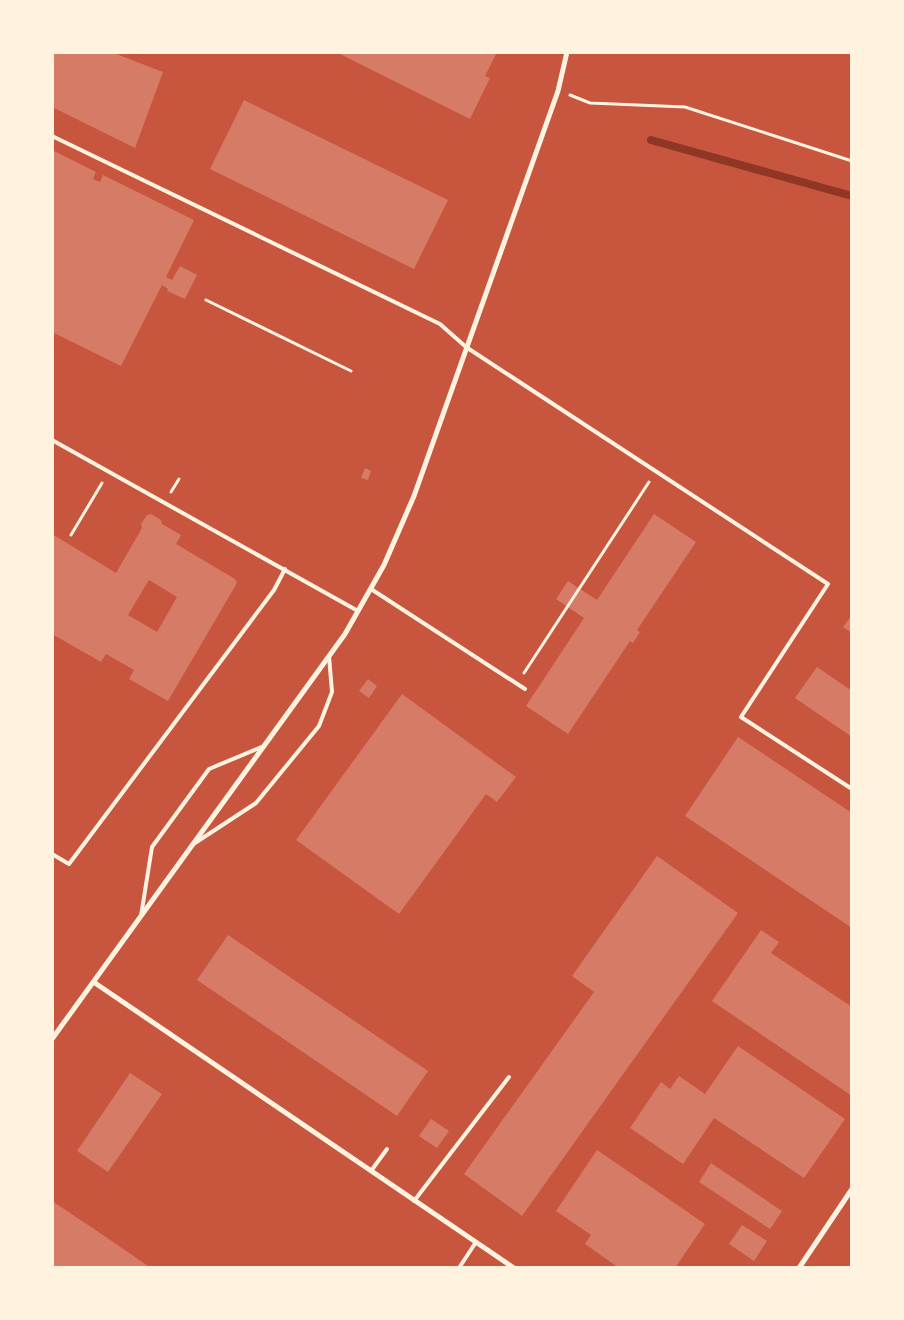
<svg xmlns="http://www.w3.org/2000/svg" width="904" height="1320" font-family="'Golos Text',sans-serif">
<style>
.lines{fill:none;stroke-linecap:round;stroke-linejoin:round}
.stream{stroke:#8f3625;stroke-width:8}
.building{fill:#d67c66;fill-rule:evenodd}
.path{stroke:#fff3e0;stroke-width:3}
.service{stroke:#fff3e0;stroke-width:4}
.minor{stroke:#fff3e0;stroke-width:5}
</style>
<rect width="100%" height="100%" fill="#c8553d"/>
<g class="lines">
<path class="stream" d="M 651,140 L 852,196"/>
</g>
<g class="building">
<path d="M 52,52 L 111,52 L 163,72 L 135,148 L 52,107 Z"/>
<path d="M 336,52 L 497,52 L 485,76 L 490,78 L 470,119 Z"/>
<path d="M 244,100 L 448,200 L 414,269 L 210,169 Z"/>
<path d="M 52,150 L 96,172 L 93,179 L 100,182 L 103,175 L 194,220 L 166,277 L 172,280 L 180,266 L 197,275 L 185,299 L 167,291 L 168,289 L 162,285 L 121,366 L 52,332 Z"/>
<path d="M 365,468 L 371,471 L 368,480 L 361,478 Z"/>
<path d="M 151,514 L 161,520 L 162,524 L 181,535 L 176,544 L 235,579 L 237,583 L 168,701 L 129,679 L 134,670 L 106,654 L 101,662 L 52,634 L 52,534 L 116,573 L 142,528 L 141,524 L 147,515 ZM 149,580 L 177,597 L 157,632 L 128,615 Z"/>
<path d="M 654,514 L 696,542 L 637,630 L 640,632 L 633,643 L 630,641 L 568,734 L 526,706 L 584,618 L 556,599 L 568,581 L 597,600 Z"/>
<path d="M 852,615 L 852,633 L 843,627 Z"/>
<path d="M 817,667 L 852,691 L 852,737 L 795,698 Z"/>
<path d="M 368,679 L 377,686 L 369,698 L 359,691 Z"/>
<path d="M 402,694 L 516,777 L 497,802 L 486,794 L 399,914 L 296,840 Z"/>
<path d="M 738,737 L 852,813 L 852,928 L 685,816 Z"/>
<path d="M 657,856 L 738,913 L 522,1216 L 464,1174 L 594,992 L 572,976 Z"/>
<path d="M 761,930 L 779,942 L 771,953 L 852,1007 L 852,1096 L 712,1001 Z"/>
<path d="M 228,935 L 428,1071 L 397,1116 L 197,980 Z"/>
<path d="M 738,1046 L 845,1119 L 804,1178 L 714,1118 L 683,1164 L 630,1128 L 661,1082 L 670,1089 L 679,1076 L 705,1094 Z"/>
<path d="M 130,1073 L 162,1094 L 108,1172 L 77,1151 Z"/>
<path d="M 431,1119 L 449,1131 L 437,1148 L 419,1136 Z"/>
<path d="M 597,1150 L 705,1224 L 675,1268 L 619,1268 L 585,1244 L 591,1235 L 556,1211 Z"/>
<path d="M 711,1163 L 782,1211 L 770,1229 L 699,1182 Z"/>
<path d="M 52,1201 L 106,1237 L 151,1268 L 52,1268 Z"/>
<path d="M 742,1225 L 767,1241 L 754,1261 L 729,1244 Z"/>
</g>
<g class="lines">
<g class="path">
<path d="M 570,95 L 590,103 L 685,107 L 852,161"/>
<path d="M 206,300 L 351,371"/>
<path d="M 171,492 L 179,479"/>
<path d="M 71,535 L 102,483"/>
<path d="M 524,673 L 649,482"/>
</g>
<g class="service">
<path d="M 52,136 L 440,324 L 466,347 L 828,584 L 741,717 L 852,789"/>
<path d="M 52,440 L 358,611"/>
<path d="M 371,589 L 525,689"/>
<path d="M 195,843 L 256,803 L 319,726 L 332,692 L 329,656"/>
<path d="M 52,854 L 69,864 L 274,590 L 285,569"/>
<path d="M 141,916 L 152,847 L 209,769 L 264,746"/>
<path d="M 371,1171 L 387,1149"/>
<path d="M 414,1201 L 509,1077"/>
<path d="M 459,1268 L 476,1242"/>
</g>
<g class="minor">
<path d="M 95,983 L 514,1268"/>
<path d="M 52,1039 L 345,634 L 384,565 L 414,496 L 558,91 L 567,52"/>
<path d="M 799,1268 L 852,1189"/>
</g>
</g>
<rect width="904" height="1320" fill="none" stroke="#fff3e0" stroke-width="108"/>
</svg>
